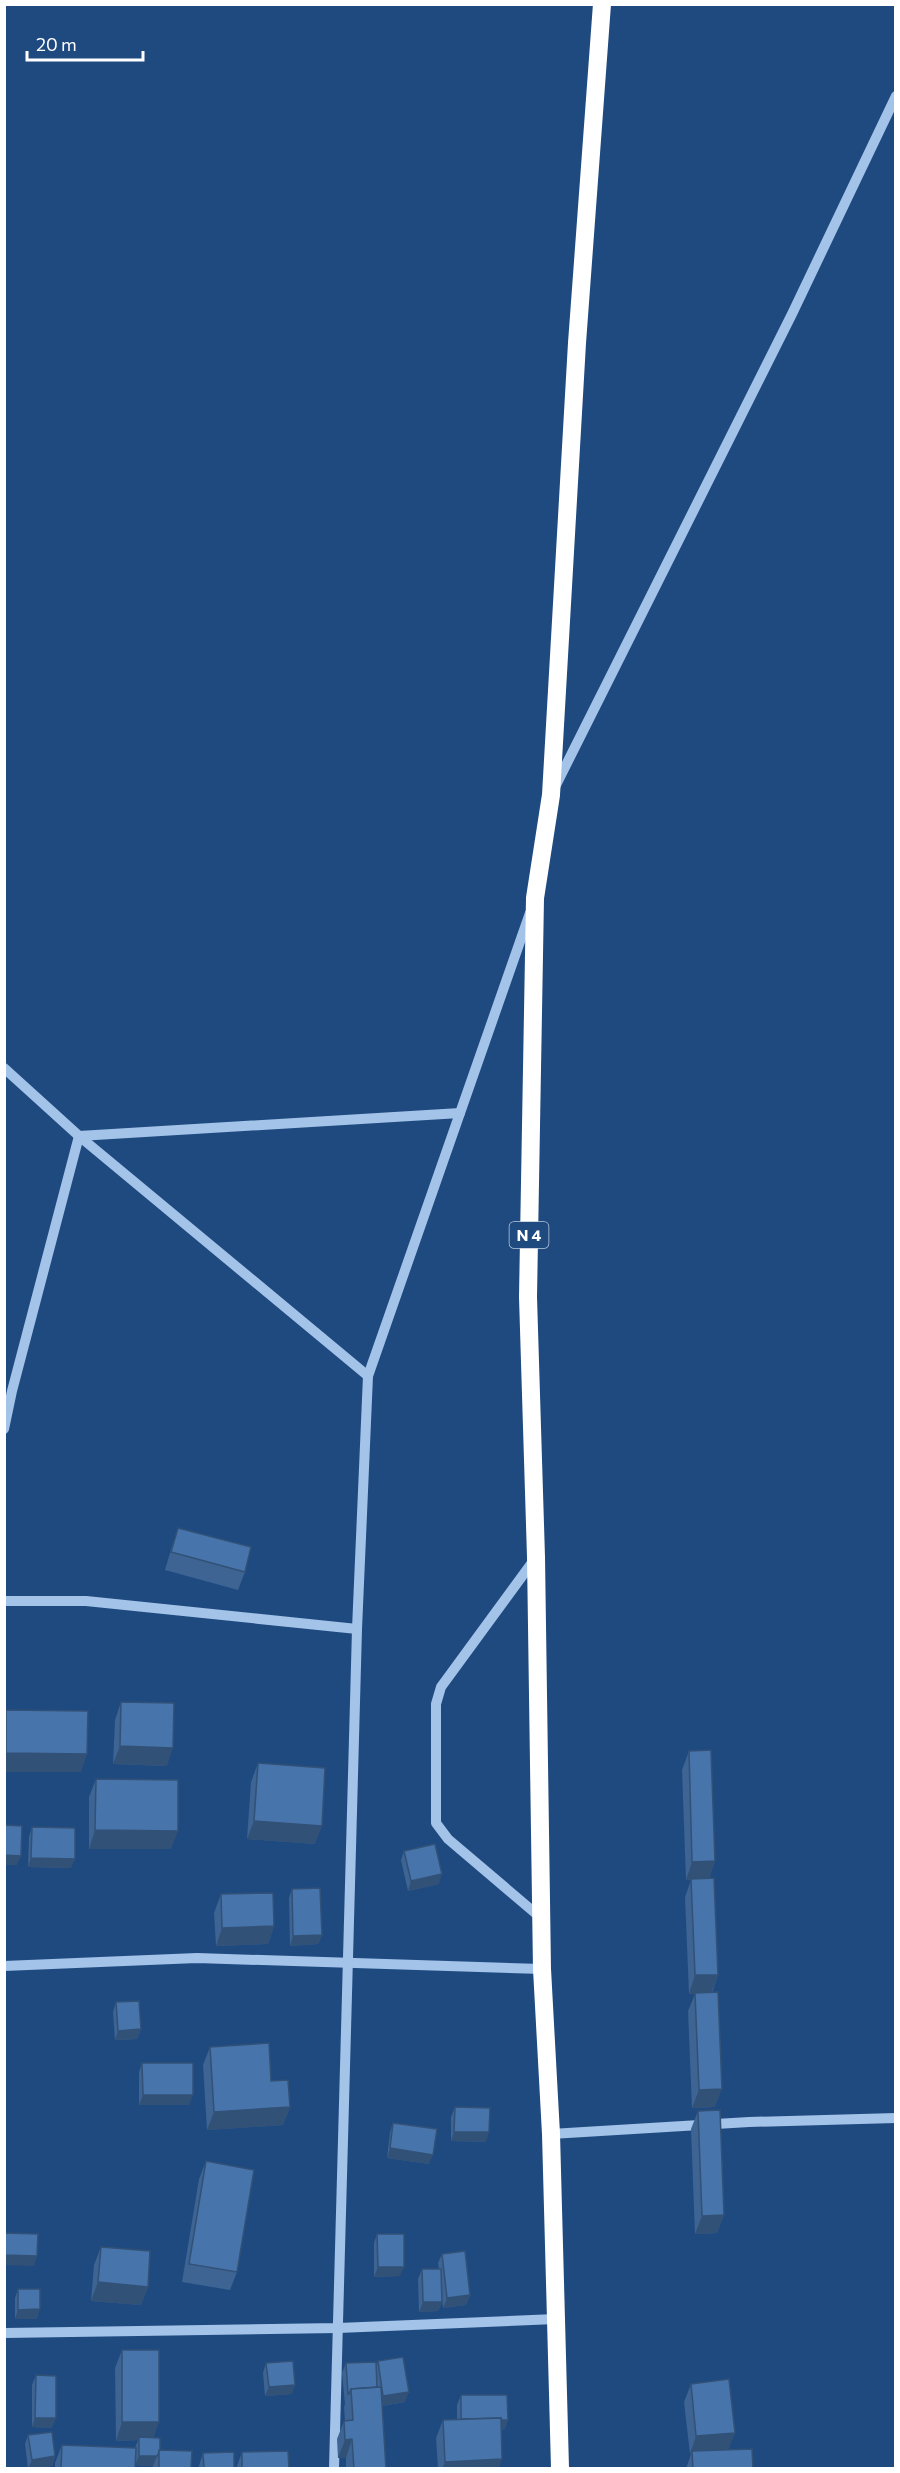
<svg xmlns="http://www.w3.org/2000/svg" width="900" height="2473" font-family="Commissioner,sans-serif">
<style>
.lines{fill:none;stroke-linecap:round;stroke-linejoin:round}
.minor{stroke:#a3c3e8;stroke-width:10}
.highway{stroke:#fff;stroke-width:18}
.wall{fill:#3d6492}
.shaded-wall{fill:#325177}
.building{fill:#4774aa;stroke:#325177;stroke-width:1.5}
.labels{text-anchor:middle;stroke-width:4.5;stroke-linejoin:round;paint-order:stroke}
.shield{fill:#1f4a80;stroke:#bcc9d9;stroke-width:1.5}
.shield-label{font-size:16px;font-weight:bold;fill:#fff}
</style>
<rect width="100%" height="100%" fill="#1f4a80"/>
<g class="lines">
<g class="minor">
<path d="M 555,787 L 792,314 L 896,96"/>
<path d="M 4,1068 L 79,1136 L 368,1376"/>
<path d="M 4,1429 L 12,1391 L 79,1136 L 460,1113"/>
<path d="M 534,1560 L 441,1687 L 436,1704 L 436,1823 L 448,1839 L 541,1918"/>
<path d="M 4,1601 L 86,1601 L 357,1629"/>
<path d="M 4,1966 L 197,1958 L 542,1969"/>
<path d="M 551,2134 L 749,2122 L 896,2118"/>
<path d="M 4,2333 L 338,2328 L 556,2319"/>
<path d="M 334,2468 L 357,1629 L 368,1376 L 530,913"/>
</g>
<path class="highway" d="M 560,2468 L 551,2134 L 542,1969 L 536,1557 L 528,1297 L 535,898 L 551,795 L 577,343 L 602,4"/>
</g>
<g class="wall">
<path d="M 178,1528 L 245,1572 L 238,1590 L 165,1570 L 172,1546 Z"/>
<path d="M 121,1702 L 167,1766 L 113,1764 L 115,1720 Z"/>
<path d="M 6,1710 L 81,1772 L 4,1772 L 4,1714 Z"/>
<path d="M 689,1751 L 715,1861 L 709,1879 L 718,1975 L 712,1993 L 715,2107 L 692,2108 L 688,2011 L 695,1994 L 689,1994 L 685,1897 L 691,1880 L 686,1880 L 682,1770 Z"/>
<path d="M 258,1763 L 315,1844 L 247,1839 L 251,1782 Z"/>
<path d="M 96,1779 L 171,1849 L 89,1849 L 89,1797 Z"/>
<path d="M 32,1827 L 71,1868 L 28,1867 L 29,1837 Z"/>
<path d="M 404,1851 L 439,1884 L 408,1891 L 401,1860 Z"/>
<path d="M 292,1889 L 322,1935 L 318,1944 L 290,1946 L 289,1898 Z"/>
<path d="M 221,1894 L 274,1926 L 268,1944 L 216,1946 L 214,1913 Z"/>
<path d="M 116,2002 L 141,2029 L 137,2039 L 115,2040 L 113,2012 Z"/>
<path d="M 210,2047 L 271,2081 L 290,2107 L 283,2125 L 207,2130 L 203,2065 Z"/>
<path d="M 142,2063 L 189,2105 L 139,2105 L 139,2072 Z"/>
<path d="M 455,2107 L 486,2142 L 451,2141 L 451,2117 Z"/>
<path d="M 698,2111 L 724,2215 L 717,2233 L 695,2234 L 691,2129 Z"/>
<path d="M 393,2123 L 429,2164 L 387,2158 L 390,2132 Z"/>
<path d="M 206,2161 L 237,2272 L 230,2290 L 182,2282 L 199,2179 Z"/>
<path d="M 377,2234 L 400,2276 L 374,2277 L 374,2243 Z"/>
<path d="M 101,2247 L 148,2287 L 141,2305 L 91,2301 L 94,2265 Z"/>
<path d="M 442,2254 L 470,2295 L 466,2305 L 443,2308 L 441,2291 L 442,2302 L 438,2311 L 419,2312 L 418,2279 L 422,2269 L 439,2269 L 438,2263 Z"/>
<path d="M 18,2289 L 37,2319 L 15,2319 L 15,2298 Z"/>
<path d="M 122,2350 L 153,2438 L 160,2450 L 191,2469 L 152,2469 L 153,2466 L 135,2465 L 135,2469 L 55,2469 L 55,2463 L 62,2445 L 135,2448 L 138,2440 L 116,2441 L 115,2368 Z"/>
<path d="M 378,2361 L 405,2402 L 382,2406 L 386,2469 L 346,2469 L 346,2458 L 338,2458 L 337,2439 L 344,2421 L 345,2421 L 344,2407 L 345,2404 L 342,2373 L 346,2363 L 376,2366 Z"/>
<path d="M 266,2363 L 292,2394 L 265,2396 L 263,2373 Z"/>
<path d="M 36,2375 L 52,2428 L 32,2427 L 32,2385 Z"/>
<path d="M 691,2384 L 728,2450 L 753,2469 L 686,2469 L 691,2454 L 690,2454 L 684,2402 Z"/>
<path d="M 461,2395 L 508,2420 L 504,2430 L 501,2430 L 499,2469 L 438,2469 L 436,2438 L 443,2420 L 457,2419 L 457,2405 Z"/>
<path d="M 28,2435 L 55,2456 L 52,2466 L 28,2469 L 25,2444 Z"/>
<path d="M 242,2452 L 289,2469 L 236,2469 Z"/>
<path d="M 203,2453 L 234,2469 L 198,2469 Z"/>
</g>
<g class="shaded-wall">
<path d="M 120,1746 L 173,1748 L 167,1766 L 113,1764 Z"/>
<path d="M 6,1753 L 87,1754 L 81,1772 L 4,1772 L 4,1756 Z"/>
<path d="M 254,1821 L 322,1826 L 315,1844 L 247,1839 Z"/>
<path d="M 95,1830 L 178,1831 L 171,1849 L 89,1849 Z"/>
<path d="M 4,1855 L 21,1856 L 17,1865 L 4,1865 Z"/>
<path d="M 31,1858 L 75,1859 L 71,1868 L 28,1867 Z"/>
<path d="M 715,1861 L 709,1879 L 686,1880 L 692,1862 Z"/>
<path d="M 442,1874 L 439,1884 L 408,1891 L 411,1881 Z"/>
<path d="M 274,1926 L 268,1944 L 216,1946 L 222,1928 Z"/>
<path d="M 322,1935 L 318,1944 L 290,1946 L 293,1936 Z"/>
<path d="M 695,1975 L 718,1975 L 711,1993 L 689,1994 Z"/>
<path d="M 141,2029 L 137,2039 L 115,2040 L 118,2031 Z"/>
<path d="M 722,2089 L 715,2107 L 692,2108 L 699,2090 Z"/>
<path d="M 143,2095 L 193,2095 L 189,2105 L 139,2105 Z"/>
<path d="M 290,2107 L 283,2125 L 207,2130 L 214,2112 Z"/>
<path d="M 454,2132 L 489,2132 L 486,2142 L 451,2141 Z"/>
<path d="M 390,2148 L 433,2155 L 429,2164 L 387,2158 Z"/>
<path d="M 724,2215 L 717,2233 L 695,2234 L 702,2216 Z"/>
<path d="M 4,2255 L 37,2256 L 34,2266 L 4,2265 Z"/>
<path d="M 378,2267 L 404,2267 L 400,2276 L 374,2277 Z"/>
<path d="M 98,2282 L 148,2287 L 141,2305 L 91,2301 Z"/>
<path d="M 470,2295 L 466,2305 L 443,2308 L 447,2298 Z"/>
<path d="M 423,2302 L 442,2302 L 438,2311 L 419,2312 Z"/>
<path d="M 40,2309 L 37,2319 L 15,2319 L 18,2310 Z"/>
<path d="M 295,2385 L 292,2394 L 265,2396 L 269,2387 Z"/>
<path d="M 409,2392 L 405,2402 L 380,2406 L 383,2396 Z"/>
<path d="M 35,2418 L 56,2418 L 52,2428 L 32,2427 Z"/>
<path d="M 508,2420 L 504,2430 L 457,2431 L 461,2421 Z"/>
<path d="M 122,2422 L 159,2422 L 153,2440 L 139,2437 L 138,2440 L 116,2441 Z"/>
<path d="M 735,2433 L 728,2451 L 692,2451 L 691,2454 L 690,2454 L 696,2436 Z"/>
<path d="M 352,2439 L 346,2458 L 338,2458 L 345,2440 Z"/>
<path d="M 55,2456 L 52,2466 L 28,2469 L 32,2460 Z"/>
<path d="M 139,2456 L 157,2456 L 153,2466 L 135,2465 Z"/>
<path d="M 502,2459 L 499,2469 L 442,2469 L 445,2462 Z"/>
</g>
<g class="building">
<path d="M 178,1528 L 251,1547 L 245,1572 L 171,1552 Z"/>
<path d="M 121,1702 L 174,1703 L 173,1748 L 120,1746 Z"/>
<path d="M 6,1710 L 88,1711 L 87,1754 L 6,1753 Z"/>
<path d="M 711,1750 L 715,1861 L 692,1862 L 689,1751 Z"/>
<path d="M 258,1763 L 325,1768 L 322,1826 L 254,1821 Z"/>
<path d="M 96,1779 L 178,1780 L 178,1831 L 95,1830 Z"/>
<path d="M 4,1825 L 22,1826 L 21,1856 L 4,1855 Z"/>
<path d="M 32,1827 L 75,1828 L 75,1859 L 31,1858 Z"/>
<path d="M 435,1844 L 442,1874 L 411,1881 L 404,1851 Z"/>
<path d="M 714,1878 L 718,1975 L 695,1975 L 691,1879 Z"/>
<path d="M 320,1888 L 322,1935 L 293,1936 L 292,1889 Z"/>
<path d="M 273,1893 L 274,1926 L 222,1928 L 221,1894 Z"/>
<path d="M 718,1992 L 722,2089 L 699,2090 L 695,1993 Z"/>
<path d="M 139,2001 L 141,2029 L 118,2031 L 116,2002 Z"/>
<path d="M 269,2043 L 271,2081 L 288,2080 L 290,2107 L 214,2112 L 210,2047 Z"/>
<path d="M 142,2063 L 193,2063 L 193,2095 L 143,2095 Z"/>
<path d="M 455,2107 L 490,2108 L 489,2132 L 454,2132 Z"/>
<path d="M 720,2110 L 724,2215 L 702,2216 L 698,2111 Z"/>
<path d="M 393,2123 L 437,2129 L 433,2155 L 390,2148 Z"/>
<path d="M 206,2161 L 254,2170 L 237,2272 L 189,2264 Z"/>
<path d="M 4,2233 L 38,2234 L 37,2256 L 4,2255 Z"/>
<path d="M 377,2234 L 404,2234 L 404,2267 L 378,2267 Z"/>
<path d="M 101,2247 L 150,2251 L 148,2287 L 98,2282 Z"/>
<path d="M 465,2251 L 470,2295 L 447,2298 L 442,2254 Z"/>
<path d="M 422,2269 L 441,2269 L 442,2302 L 423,2302 Z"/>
<path d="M 18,2289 L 40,2289 L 40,2309 L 18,2310 Z"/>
<rect x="122" y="2350" width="37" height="72"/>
<path d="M 403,2357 L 409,2392 L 383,2396 L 378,2361 Z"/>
<path d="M 293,2361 L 295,2385 L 269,2387 L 266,2363 Z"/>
<path d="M 376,2362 L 377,2387 L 351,2389 L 349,2394 L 348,2394 L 346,2363 Z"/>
<path d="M 36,2375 L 56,2376 L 56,2418 L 35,2418 Z"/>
<path d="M 729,2379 L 735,2433 L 696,2436 L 691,2384 Z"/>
<path d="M 381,2387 L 386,2469 L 354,2469 L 352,2439 L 345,2440 L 344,2421 L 353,2420 L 351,2389 Z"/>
<path d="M 461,2395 L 507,2395 L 508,2420 L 501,2420 L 501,2418 L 461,2419 Z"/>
<path d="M 501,2418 L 502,2459 L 445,2462 L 443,2420 Z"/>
<path d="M 52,2432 L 55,2456 L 32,2460 L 28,2435 Z"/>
<path d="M 139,2437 L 160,2438 L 160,2450 L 157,2456 L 139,2456 Z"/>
<path d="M 62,2445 L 136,2448 L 135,2469 L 61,2469 Z"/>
<path d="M 752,2449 L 753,2469 L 693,2469 L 692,2451 Z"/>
<path d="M 159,2450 L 192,2451 L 191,2469 L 159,2469 Z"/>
<path d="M 288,2451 L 289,2469 L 242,2469 L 242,2452 Z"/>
<path d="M 234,2452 L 234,2469 L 204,2469 L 203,2453 Z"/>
</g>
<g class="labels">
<rect class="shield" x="509.5" y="1222" width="39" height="26" rx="4.5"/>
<g class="shield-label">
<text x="529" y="1241">N 4</text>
</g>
</g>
<rect width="900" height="2473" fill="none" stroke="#ffffff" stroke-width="12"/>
<path d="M27 51v9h116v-9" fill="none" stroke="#ffffff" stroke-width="3"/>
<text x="36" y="51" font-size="18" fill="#ffffff" stroke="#1f4a80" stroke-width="4.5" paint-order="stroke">20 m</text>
</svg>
